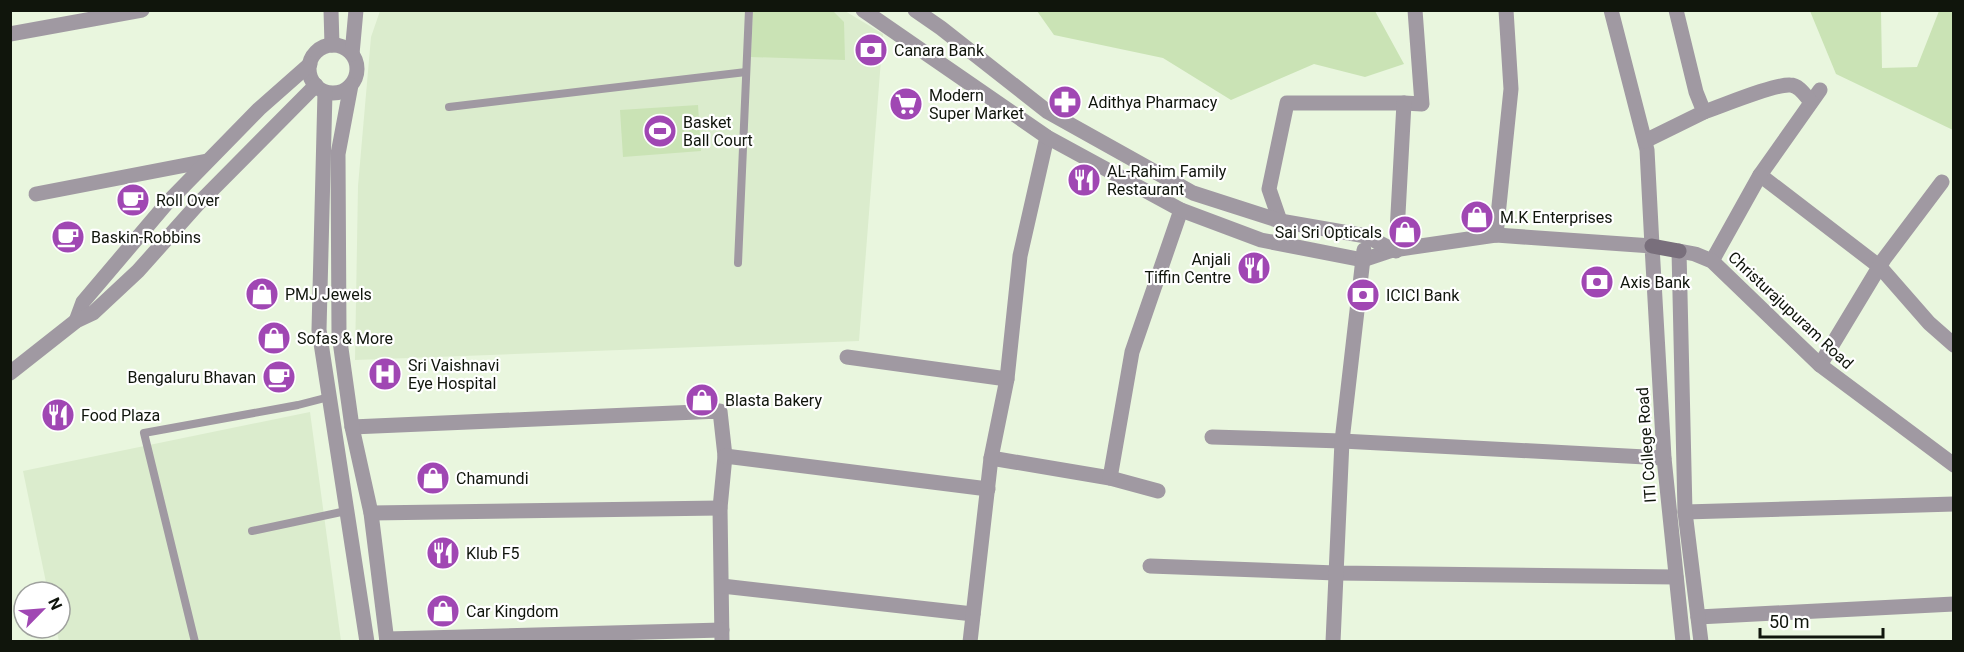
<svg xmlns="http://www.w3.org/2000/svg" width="1964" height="652" font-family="Roboto,sans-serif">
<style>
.built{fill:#dbeccd}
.green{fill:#cae3b5}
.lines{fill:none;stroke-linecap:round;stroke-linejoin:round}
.service{stroke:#a099a2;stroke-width:8}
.minor{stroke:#a099a2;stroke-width:15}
.tertiary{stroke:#a099a2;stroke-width:15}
.secondary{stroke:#796f7c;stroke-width:15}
.labels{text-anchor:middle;stroke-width:4.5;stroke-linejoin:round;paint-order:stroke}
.poi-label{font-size:16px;fill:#10150c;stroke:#fff;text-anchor:start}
.street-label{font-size:16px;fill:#10150c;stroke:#fff}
</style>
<rect width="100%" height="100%" fill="#e9f6de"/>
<g class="built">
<path d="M 380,11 L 845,11 L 883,34 L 859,341 L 355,360 L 358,186 L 371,37 Z"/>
<path d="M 310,412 L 341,641 L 59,641 L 56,628 L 60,628 L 60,592 L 48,592 L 23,471 Z"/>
</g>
<g class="green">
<path d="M 753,11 L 833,11 L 844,22 L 845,60 L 751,57 Z"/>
<path d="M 1037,11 L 1375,11 L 1404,64 L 1365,77 L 1314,64 L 1231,100 L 1163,58 L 1054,35 Z"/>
<path d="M 1810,11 L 1881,11 L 1882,68 L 1917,67 L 1939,11 L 1953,11 L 1953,130 L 1836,74 Z"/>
<path d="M 698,105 L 701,151 L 623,157 L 620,110 Z"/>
</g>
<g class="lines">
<g class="service">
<path d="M 449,107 L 746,72"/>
<path d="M 738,263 L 749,10"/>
<path d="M 252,531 L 346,511"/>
<path d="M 195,642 L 144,433 L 298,405 L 329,397"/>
</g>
<g class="minor">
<path d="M 1611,10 L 1647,150 L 1652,246"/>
<path d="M 10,34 L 142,10"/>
<path d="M 1820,90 L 1760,175 L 1880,267 L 1929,323 L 1954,345"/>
<path d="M 1704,112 C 1722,106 1774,84 1790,85 C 1799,85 1805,95 1811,102"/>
<path d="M 1645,141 L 1704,112 L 1696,92 L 1676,10"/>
<path d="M 36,194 L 207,161"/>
<path d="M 1280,221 L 1269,189 L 1287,103 L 1404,103 L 1422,104 L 1415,10"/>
<path d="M 1496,235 L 1511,89 L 1506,10"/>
<path d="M 1396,251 L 1404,103"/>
<path d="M 1712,261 L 1760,175"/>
<path d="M 847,357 L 1007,379"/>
<path d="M 1820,365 L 1884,259 L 1942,182"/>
<path d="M 352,427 L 720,411 L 725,456 L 720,508 L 722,642"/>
<path d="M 1212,437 L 1342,441 L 1664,458"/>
<path d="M 725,456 L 988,489"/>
<path d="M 991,458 L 1110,478 L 1158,491"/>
<path d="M 1110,478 L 1132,352 L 1181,210"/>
<path d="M 1685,512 L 1954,504"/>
<path d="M 371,513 L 720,508"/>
<path d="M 1150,566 L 1336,573 L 1676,577"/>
<path d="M 722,586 L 973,614"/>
<path d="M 1698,617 L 1954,604"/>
<path d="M 387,639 L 722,630"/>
<path d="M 970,642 L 991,458 L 1007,379 L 1020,256 L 1047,137"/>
</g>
<g class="tertiary">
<path d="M 331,10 L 332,45"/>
<path d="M 863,10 L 1047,137 L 1181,210 L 1261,240 L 1363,260 L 1393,250 L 1496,235 L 1652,246 L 1664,458 L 1683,642"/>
<path d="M 915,10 L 941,28 L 1048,112 L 1193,193 L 1280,221 L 1366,236 L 1393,250"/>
<circle cx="333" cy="69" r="24"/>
<path d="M 352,54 L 356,10"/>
<path d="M 351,85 L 338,154 L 339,334 L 352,427 L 371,513 L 387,642"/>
<path d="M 325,92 L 319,330 L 367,642"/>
<path d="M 76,321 L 83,302 L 167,203 L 259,109 L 310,64"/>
<path d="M 10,373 L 76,321 L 93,313 L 138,271 L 197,205 L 316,85"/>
<path d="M 1333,642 L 1342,441 L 1364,250"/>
<path d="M 1701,642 L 1685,512 L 1679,251 L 1695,254 L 1712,261 L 1820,365 L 1954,465"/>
</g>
<path class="secondary" d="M 1652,246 L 1679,251"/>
</g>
<defs>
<symbol id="bank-disc" viewBox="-11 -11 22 22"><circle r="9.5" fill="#a047b3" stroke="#fff"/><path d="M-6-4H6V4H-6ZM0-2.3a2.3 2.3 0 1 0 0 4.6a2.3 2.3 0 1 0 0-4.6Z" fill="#fff"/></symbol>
<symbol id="pharmacy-disc" viewBox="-11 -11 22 22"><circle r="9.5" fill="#a047b3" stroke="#fff"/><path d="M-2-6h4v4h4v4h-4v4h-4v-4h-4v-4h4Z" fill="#fff"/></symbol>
<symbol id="supermarket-disc" viewBox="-11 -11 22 22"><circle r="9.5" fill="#a047b3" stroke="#fff"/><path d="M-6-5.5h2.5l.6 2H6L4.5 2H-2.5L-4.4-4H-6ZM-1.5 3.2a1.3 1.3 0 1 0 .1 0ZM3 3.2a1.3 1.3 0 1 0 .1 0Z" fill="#fff"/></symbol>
<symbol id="stadium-disc" viewBox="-11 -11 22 22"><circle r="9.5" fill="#a047b3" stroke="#fff"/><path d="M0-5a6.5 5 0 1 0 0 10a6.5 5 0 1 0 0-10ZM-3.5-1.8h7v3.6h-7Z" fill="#fff"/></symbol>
<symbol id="restaurant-disc" viewBox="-11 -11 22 22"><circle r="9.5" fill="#a047b3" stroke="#fff"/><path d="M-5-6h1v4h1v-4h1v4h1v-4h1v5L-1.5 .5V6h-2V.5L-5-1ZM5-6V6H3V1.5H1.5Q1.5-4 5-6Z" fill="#fff"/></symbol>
<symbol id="cafe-disc" viewBox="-11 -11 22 22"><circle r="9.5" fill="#a047b3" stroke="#fff"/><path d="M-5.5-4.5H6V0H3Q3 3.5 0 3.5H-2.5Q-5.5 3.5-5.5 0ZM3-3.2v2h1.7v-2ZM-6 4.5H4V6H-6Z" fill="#fff"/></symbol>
<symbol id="shop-disc" viewBox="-11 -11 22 22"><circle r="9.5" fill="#a047b3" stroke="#fff"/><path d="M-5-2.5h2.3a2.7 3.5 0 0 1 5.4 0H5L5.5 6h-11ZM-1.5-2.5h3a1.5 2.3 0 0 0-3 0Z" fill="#fff"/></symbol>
<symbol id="hospital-disc" viewBox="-11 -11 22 22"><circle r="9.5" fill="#a047b3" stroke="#fff"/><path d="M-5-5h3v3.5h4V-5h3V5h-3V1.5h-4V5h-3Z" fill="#fff"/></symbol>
</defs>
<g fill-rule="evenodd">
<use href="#bank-disc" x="852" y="31" width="38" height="38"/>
<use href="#pharmacy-disc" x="1046" y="83" width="38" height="38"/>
<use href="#supermarket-disc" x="887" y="85" width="38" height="38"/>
<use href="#stadium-disc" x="641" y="112" width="38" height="38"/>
<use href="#restaurant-disc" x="1065" y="161" width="38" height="38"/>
<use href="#cafe-disc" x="114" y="181" width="38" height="38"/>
<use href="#shop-disc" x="1458" y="198" width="38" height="38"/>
<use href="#shop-disc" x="1386" y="213" width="38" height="38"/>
<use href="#cafe-disc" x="49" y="218" width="38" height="38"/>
<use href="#restaurant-disc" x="1235" y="249" width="38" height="38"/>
<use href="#bank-disc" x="1578" y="263" width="38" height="38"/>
<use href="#shop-disc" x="243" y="275" width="38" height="38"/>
<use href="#bank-disc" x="1344" y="276" width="38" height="38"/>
<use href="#shop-disc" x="255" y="319" width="38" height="38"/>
<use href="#hospital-disc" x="366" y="355" width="38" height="38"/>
<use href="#cafe-disc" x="260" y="358" width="38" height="38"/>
<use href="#shop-disc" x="683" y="381" width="38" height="38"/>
<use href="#restaurant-disc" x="39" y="396" width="38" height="38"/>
<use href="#shop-disc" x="414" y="459" width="38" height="38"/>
<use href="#restaurant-disc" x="424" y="534" width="38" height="38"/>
<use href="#shop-disc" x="424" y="592" width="38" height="38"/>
</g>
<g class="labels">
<g class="poi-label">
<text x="894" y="56">Canara Bank</text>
<text x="929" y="101">Modern<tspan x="929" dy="18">Super Market</tspan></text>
<text x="1088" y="108">Adithya Pharmacy</text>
<text x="683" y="128">Basket<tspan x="683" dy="18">Ball Court</tspan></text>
<text x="1107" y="177">AL-Rahim Family<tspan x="1107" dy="18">Restaurant</tspan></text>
<text x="156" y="206">Roll Over</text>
<text x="1500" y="223">M.K Enterprises</text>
<text x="1382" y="238" text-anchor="end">Sai Sri Opticals</text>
<text x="91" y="243">Baskin-Robbins</text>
<text x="1231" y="265" text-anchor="end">Anjali<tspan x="1231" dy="18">Tiffin Centre</tspan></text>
<text x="1620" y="288">Axis Bank</text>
<text x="285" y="300">PMJ Jewels</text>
<text x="1386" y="301">ICICI Bank</text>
<text x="297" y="344">Sofas &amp; More</text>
<text x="408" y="371">Sri Vaishnavi<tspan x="408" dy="18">Eye Hospital</tspan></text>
<text x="256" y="383" text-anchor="end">Bengaluru Bhavan</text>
<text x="725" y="406">Blasta Bakery</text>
<text x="81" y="421">Food Plaza</text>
<text x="456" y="484">Chamundi</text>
<text x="466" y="559">Klub F5</text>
<text x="466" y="617">Car Kingdom</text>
</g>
<g class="street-label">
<text transform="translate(1791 310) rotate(43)" y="6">Christurajupuram Road</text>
<text transform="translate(1646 445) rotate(-94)" y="6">ITI College Road</text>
</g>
</g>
<rect width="1964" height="652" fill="none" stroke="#10150c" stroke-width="24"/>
<g transform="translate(42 610) rotate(65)"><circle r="28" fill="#ffffff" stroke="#9fa19e" stroke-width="1.5"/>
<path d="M0-4.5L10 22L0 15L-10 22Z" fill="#a047b3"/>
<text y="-9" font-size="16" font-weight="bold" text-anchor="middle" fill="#10150c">N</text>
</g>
<path d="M1760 628v9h123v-9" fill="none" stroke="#10150c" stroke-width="3"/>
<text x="1769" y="628" font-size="18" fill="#10150c" stroke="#ffffff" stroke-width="4.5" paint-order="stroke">50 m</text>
</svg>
